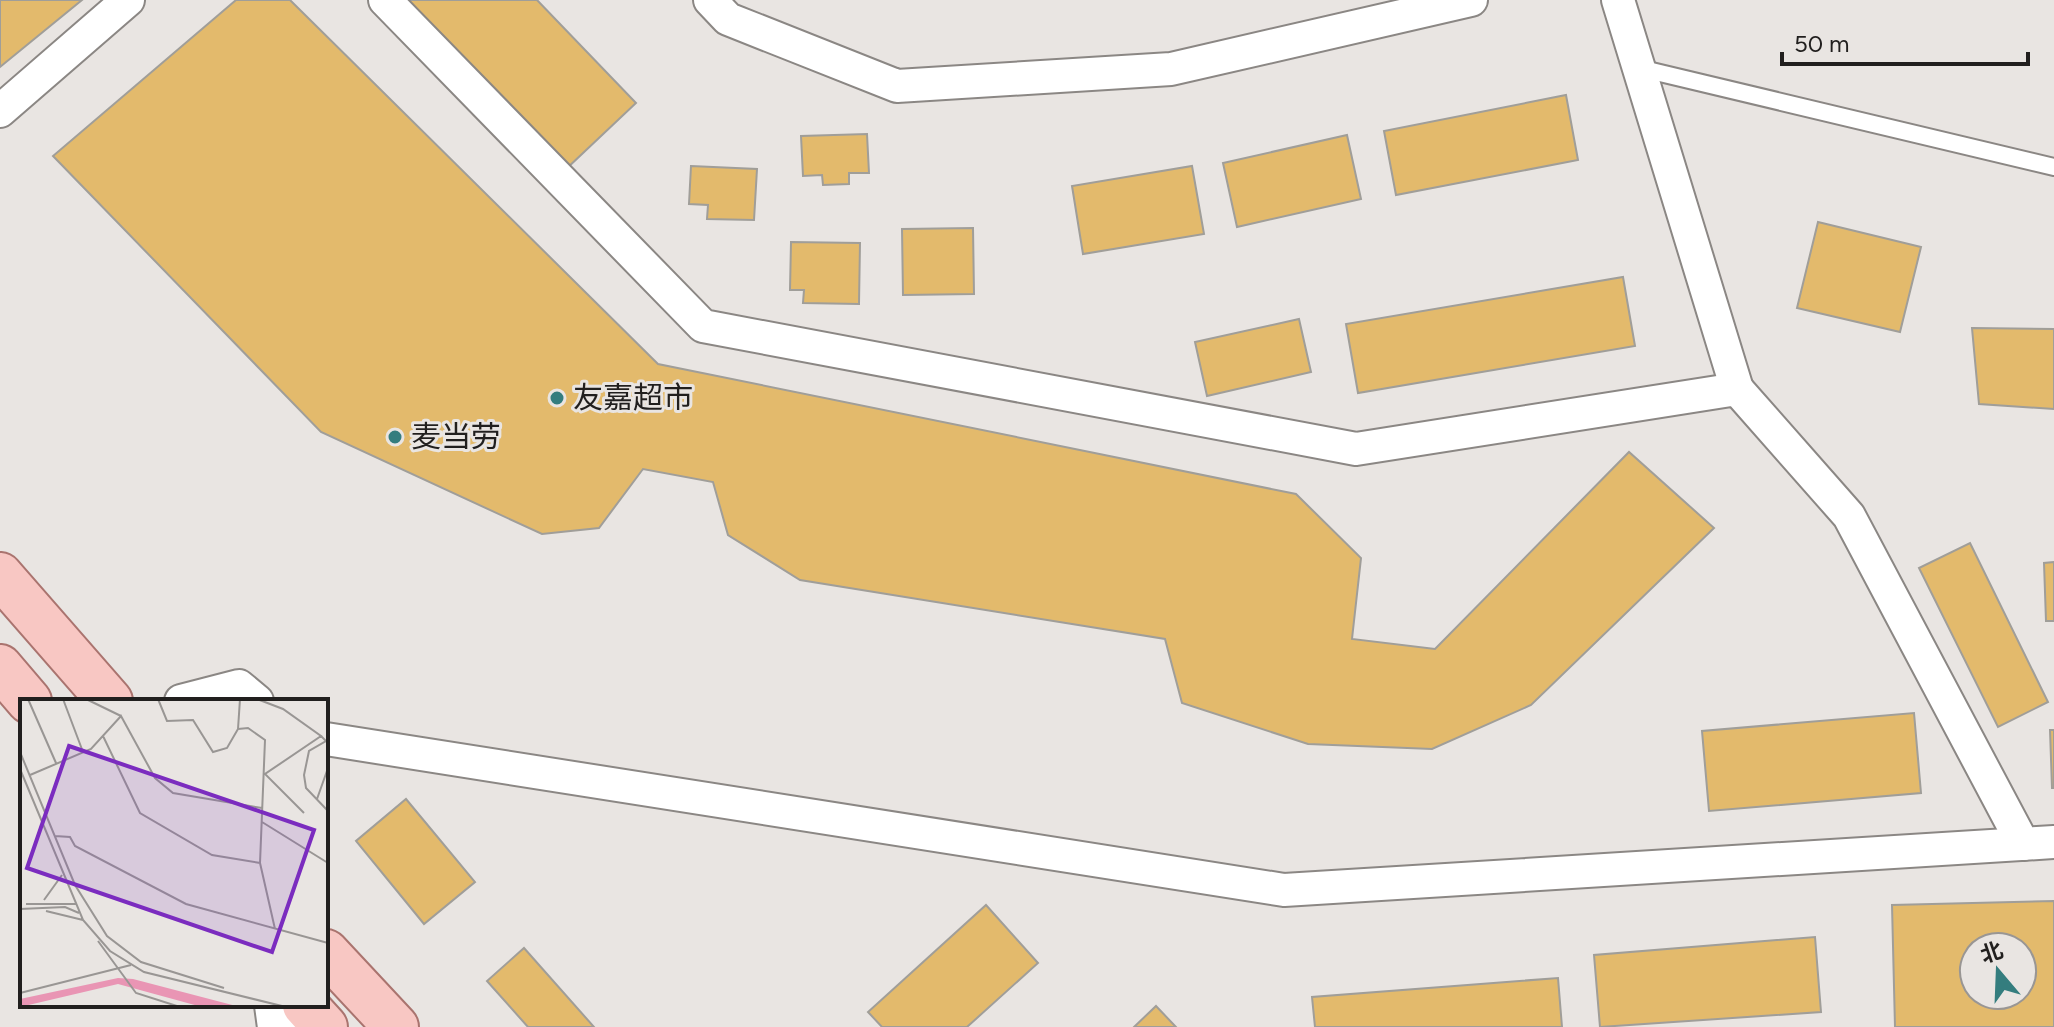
<svg xmlns="http://www.w3.org/2000/svg" width="2054" height="1027" font-family="Figtree,'Noto Sans SC',sans-serif">
<style>
.building{fill:#e3ba6c;stroke:#a09e99;stroke-width:2;fill-rule:evenodd}
.lines{fill:none;stroke-linecap:round;stroke-linejoin:round}
.lane-casing{stroke:#8b8784;stroke-width:20}
.street-casing{stroke:#8b8784;stroke-width:36}
.secondary-casing{stroke:#8b8784;stroke-width:48}
.primary-casing{stroke:#aa746f;stroke-width:48}
.lane{stroke:#fff;stroke-width:16}
.street{stroke:#fff;stroke-width:32}
.secondary{stroke:#fff;stroke-width:44}
.primary{stroke:#f8c7c3;stroke-width:44}
.poi-dot{fill:#347d7e;stroke:#e9e5e2;stroke-width:3}
.labels{text-anchor:middle;stroke-width:6;stroke-linejoin:round;paint-order:stroke}
.poi-label{font-size:30px;fill:#211f1e;stroke:#e9e5e2;text-anchor:start}
.inset-road{fill:none;stroke:#999694;stroke-width:2}
.view{fill:#7b2cbf;fill-opacity:0.15;stroke:#7b2cbf;stroke-width:4}
.inset-edge{fill:none;stroke:#211f1e;stroke-width:4}
</style>
<rect width="100%" height="100%" fill="#e9e5e2"/>
<g class="building">
<path d="M 0,0 L 82,0 L 0,67 Z"/>
<path d="M 236,0 L 290,0 L 658,364 L 1296,494 L 1361,558 L 1352,639 L 1435,649 L 1629,452 L 1714,528 L 1531,705 L 1432,749 L 1308,744 L 1182,703 L 1165,639 L 800,580 L 728,535 L 713,482 L 643,469 L 599,528 L 542,534 L 321,432 L 53,156 Z"/>
<path d="M 401,0 L 537,0 L 636,103 L 565,170 Z"/>
<path d="M 1566,95 L 1578,160 L 1396,195 L 1384,131 Z"/>
<path d="M 867,134 L 869,173 L 849,173 L 849,184 L 823,185 L 822,175 L 803,176 L 801,136 Z"/>
<path d="M 1347,135 L 1361,199 L 1237,227 L 1223,163 Z"/>
<path d="M 691,166 L 757,169 L 754,220 L 707,219 L 708,205 L 689,204 Z"/>
<path d="M 1192,166 L 1204,234 L 1083,254 L 1072,186 Z"/>
<path d="M 1818,222 L 1921,247 L 1900,332 L 1797,308 Z"/>
<path d="M 973,228 L 974,294 L 903,295 L 902,229 Z"/>
<path d="M 791,242 L 860,243 L 859,304 L 803,303 L 804,290 L 790,290 Z"/>
<path d="M 1623,277 L 1635,346 L 1358,393 L 1346,324 Z"/>
<path d="M 1299,319 L 1311,372 L 1207,396 L 1195,342 Z"/>
<path d="M 1972,328 L 2054,329 L 2054,409 L 1979,404 Z"/>
<path d="M 1970,543 L 2048,702 L 1998,727 L 1919,568 Z"/>
<path d="M 2054,562 L 2054,621 L 2046,621 L 2044,563 Z"/>
<path d="M 1914,713 L 1921,793 L 1709,811 L 1702,731 Z"/>
<path d="M 2050,730 L 2054,730 L 2054,788 L 2052,788 Z"/>
<path d="M 406,799 L 475,882 L 424,924 L 356,841 Z"/>
<path d="M 2054,901 L 2054,1027 L 1895,1027 L 1892,905 ZM 1974,947 L 2022,947 L 2022,995 L 1974,995 Z"/>
<path d="M 986,905 L 1038,963 L 967,1027 L 882,1027 L 868,1012 Z"/>
<path d="M 1815,937 L 1821,1012 L 1600,1027 L 1594,955 Z"/>
<path d="M 524,948 L 594,1027 L 528,1027 L 487,981 Z"/>
<path d="M 1558,978 L 1562,1027 L 1315,1027 L 1312,997 Z"/>
<path d="M 1156,1006 L 1176,1027 L 1134,1027 Z"/>
</g>
<g class="lines">
<defs>
<path id="lane" d="M 1639,68 L 2054,167"/>
<g id="street">
<path d="M 385,0 L 703,326 L 1356,449 L 1737,389 L 1849,516 L 2023,844"/>
<path d="M 710,0 L 728,19 L 897,86 L 1171,69 L 1471,0"/>
<path d="M 1618,0 L 1737,389"/>
<path d="M 0,111 L 128,0"/>
<path d="M 181,701 L 239,686 L 257,701"/>
<path d="M 326,739 L 1284,890 L 2054,842"/>
</g>
<path id="secondary" d="M 277,1005 L 280,1027"/>
<g id="primary">
<path d="M 0,575 L 110,701"/>
<path d="M 0,667 L 29,701"/>
<path d="M 326,952 L 396,1027"/>
<path d="M 305,1005 L 325,1027"/>
</g>
</defs>
<use href="#lane" class="lane-casing"/>
<use href="#street" class="street-casing"/>
<use href="#secondary" class="secondary-casing"/>
<use href="#primary" class="primary-casing"/>
<use href="#lane" class="lane"/>
<use href="#street" class="street"/>
<use href="#secondary" class="secondary"/>
<use href="#primary" class="primary"/>
</g>
<g class="poi-dot">
<circle cx="557" cy="398" r="8"/>
<circle cx="395" cy="437" r="8"/>
</g>
<g class="labels">
<g class="poi-label">
<text x="573" y="408">友嘉超市</text>
<text x="411" y="447">麦当劳</text>
</g>
</g>
<g transform="translate(20 699)">
<rect width="308" height="308" fill="#e9e5e2"/>
<path d="M 98,279 L 113,280 L 220,308 L 182,308 L 98,285 L 0,308 L 0,300 Z" fill="#e995b4"/>
<path class="inset-road" d="M 8,0 L 36,64M 43,0 L 63,53M 66,0 L 101,17M 138,0 L 147,22 L 173,21 L 193,53 L 207,49 L 218,30 L 220,0M 237,0 L 263,10 L 301,37 L 245,75 L 284,114M 218,30 L 228,29 L 245,41 L 240,164M 83,37 L 120,114 L 192,156 L 240,164 L 255,230M 301,37 L 306,42 L 289,52 L 284,76 L 286,89 L 308,112M 0,53 L 55,186 L 87,237 L 121,263 L 204,289M 0,70 L 63,221 L 90,252 L 124,273 L 266,308M 10,76 L 71,50 L 101,17 L 135,79 L 153,94 L 242,109M 297,100 L 308,69M 242,123 L 308,164M 35,137 L 50,138 L 55,147 L 166,205 L 308,244M 24,201 L 42,176M 6,205 L 57,205M 0,210 L 45,208 L 59,214M 26,212 L 63,221M 78,242 L 116,294 L 160,308M 0,294 L 111,266"/>
<path class="view" d="M 49,47 L 294,131 L 252,253 L 7,169 Z"/>
<rect width="308" height="308" class="inset-edge"/>
</g>
<g transform="translate(1998 971) rotate(341)"><circle r="38" fill="#e9e5e2" stroke="#999694" stroke-width="2"/>
<path d="M0-6L14 30L0 20L-14 30Z" fill="#347d7e"/>
<text y="-12" font-size="22" font-weight="bold" text-anchor="middle" fill="#211f1e">北</text>
</g>
<path d="M1782 52v12h246v-12" fill="none" stroke="#211f1e" stroke-width="4"/>
<text x="1794" y="52" font-size="24" fill="#211f1e" stroke="#e9e5e2" stroke-width="6" paint-order="stroke">50 m</text>
</svg>
